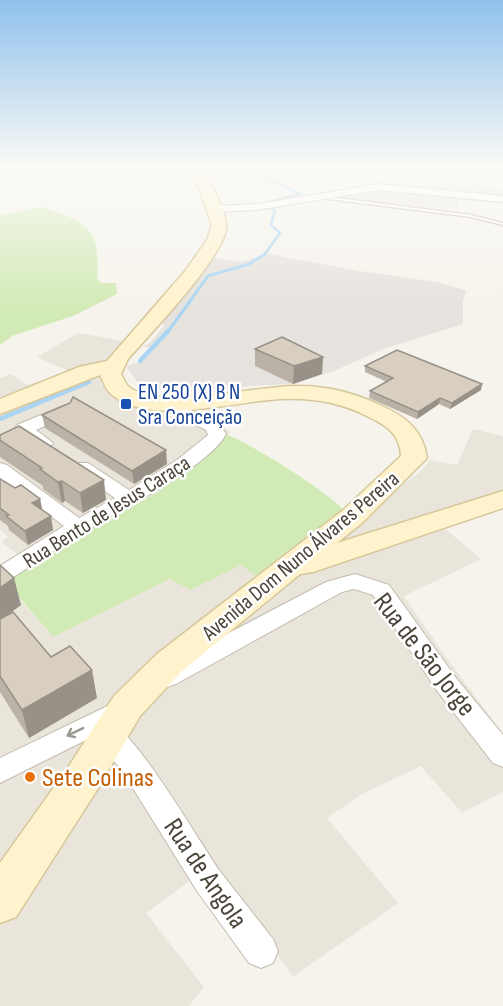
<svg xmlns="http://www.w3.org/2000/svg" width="503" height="1006" font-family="'Sofia Sans Condensed',sans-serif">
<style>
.residential{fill:#eae5da}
.industrial{fill:#e6e2dd}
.green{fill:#d2eab5}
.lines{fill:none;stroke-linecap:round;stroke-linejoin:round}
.stream-far1{stroke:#a9d4f2;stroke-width:3}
.stream{stroke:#a9d4f2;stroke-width:4.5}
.lane-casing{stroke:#c2bbae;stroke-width:3}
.street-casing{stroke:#c2bbae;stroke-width:2}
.secondary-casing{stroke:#d6c79b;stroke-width:3}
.lane{fill:#fff;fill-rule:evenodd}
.street{fill:#fff;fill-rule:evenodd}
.secondary{fill:#fff3cd;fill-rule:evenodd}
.wall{fill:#bab2a6}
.shaded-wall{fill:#979187}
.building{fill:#d8cfc1;stroke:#979187;stroke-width:1.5}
.oneway{stroke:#9c9892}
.transit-dot{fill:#1a4fb4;stroke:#fff;stroke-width:2}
.food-dot{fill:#e8710a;stroke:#fff;stroke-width:2}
.labels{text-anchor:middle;stroke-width:5;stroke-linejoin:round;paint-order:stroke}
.transit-label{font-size:22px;fill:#164399;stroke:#fff;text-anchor:start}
.street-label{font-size:22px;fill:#4b4439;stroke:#fff}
.near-street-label{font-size:27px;fill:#4b4439;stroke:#fff}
.near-food-label{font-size:27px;fill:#c56008;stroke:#fff;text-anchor:start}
</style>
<rect width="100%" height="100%" fill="#f6f3ec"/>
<g class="residential">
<path d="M 447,179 L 503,190 L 503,204 L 459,200 L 457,209 L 427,208 L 399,203 L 381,205 L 330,199 L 322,195 L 391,182 L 440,186 Z"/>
<path d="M 78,333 L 124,341 L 102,370 L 101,384 L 112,394 L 180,408 L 213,421 L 231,432 L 160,491 L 85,530 L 20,556 L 1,542 L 8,537 L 0,530 L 0,378 L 11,374 L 28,385 L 35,382 L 40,385 L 71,372 L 37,357 Z"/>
<path d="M 473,429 L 503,436 L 503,492 L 430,516 L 481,559 L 404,596 L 441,650 L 503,734 L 503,792 L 462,813 L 421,766 L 362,794 L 327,818 L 398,903 L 293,977 L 270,945 L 192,879 L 146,913 L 204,987 L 189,1006 L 0,1006 L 0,577 L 53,637 L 170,579 L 190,590 L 242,564 L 360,517 L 422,470 L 430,460 L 457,465 Z"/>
</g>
<path class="industrial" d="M 269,254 L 359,271 L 437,282 L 464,290 L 466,291 L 463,302 L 463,324 L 383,349 L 334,371 L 293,384 L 250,386 L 170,395 L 153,386 L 142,388 L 127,368 L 127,366 L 142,361 L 155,349 L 144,346 L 151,342 L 164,326 L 162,322 L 190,290 L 188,288 L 204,268 L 215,258 L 240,262 Z"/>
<g class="green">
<path d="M 43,207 C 87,223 101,227 97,278 L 101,283 L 116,283 L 117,294 L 73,316 L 12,336 L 0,345 L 0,215 Z"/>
<path d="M 227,435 C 247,441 335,496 345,512 L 260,579 L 241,565 L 190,590 L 170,579 L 53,637 L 6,582 L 31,562 L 85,530 L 160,491 Z"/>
</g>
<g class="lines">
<g class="stream-far1">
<path d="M 253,168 L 260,175 L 300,194 L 266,203"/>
<path d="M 167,333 L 208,276 L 249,264 L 265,254 L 280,233 L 271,225 L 275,210 L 272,208"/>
</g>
<g class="stream">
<path d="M 140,361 L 168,331"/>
<path d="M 0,419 L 89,382"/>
</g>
<defs>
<path id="lane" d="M 322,196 L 471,215 L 503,223 L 503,225 L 471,217 L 320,198 Z"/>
<g id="street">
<path d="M 379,184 L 503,196 L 503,202 L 379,190 L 257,210 L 214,212 L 209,209 L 214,206 L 257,204 Z"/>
<path d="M 166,399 L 219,423 L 226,434 C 210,466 118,511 86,531 C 59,546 33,564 8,581 L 0,583 L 0,566 L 64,526 L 0,478 L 0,463 L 7,465 L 79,518 L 115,498 L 76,471 L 73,467 L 76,463 L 88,463 L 129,490 L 177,460 L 208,435 L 206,430 L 160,407 L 158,404 L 160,401 Z"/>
<path d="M 65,405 L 73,410 L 71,414 L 36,430 L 53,443 L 50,447 L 38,447 L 14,429 L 17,425 Z"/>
<path d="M 355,574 L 389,585 L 456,678 L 503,735 L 503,767 L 493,763 L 438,692 L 373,595 L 354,589 L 342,592 L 176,684 L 167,687 L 158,684 L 154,677 L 158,670 L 326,582 Z"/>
<path d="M 122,699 L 131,702 L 135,709 L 131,716 L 113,726 C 137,734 200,843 219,870 C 237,893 255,916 273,939 L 278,951 L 273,963 L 261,968 L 249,963 L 197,891 L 121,769 L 99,744 L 96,735 L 0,783 L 0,758 Z"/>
</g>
<path id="secondary" d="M 184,168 L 198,168 C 209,178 229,216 226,230 C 220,261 151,333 128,359 L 121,374 C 123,377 125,383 128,386 C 156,412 259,385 298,386 C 329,386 359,394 386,408 C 409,419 423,432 427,458 L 362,523 L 337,543 L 503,491 L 503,508 L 313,572 L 300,574 L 181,672 L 140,716 L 97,790 L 16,917 L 0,923 L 0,863 L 69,766 L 114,696 L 157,654 L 342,511 L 401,456 C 400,434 387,426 369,417 C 340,402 313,398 281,399 C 236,401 148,427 111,394 C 106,390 103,381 100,375 L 0,414 L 0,399 L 79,367 L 107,361 L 186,270 L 207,240 L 212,225 L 197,183 Z"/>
</defs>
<use href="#lane" class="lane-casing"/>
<use href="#street" class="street-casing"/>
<use href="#secondary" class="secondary-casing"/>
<use href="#lane" class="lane"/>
<use href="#street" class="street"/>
<use href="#secondary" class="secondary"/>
</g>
<g class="wall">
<path d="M 255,349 L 323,357 L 322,374 L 293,384 L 255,366 Z"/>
<path d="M 365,366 L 481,390 L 450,409 L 439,404 L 417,419 L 369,398 L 370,391 L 387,382 L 365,372 Z"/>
<path d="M 42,415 L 167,464 L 134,484 L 45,428 Z"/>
<path d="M 0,435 L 106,500 L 83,513 L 65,501 L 62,503 L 43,489 L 43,486 L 0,457 Z"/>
<path d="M 0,479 L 15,488 L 40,499 L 42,509 L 53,530 L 28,545 L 9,530 L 8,526 L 0,520 Z"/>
<path d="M 0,565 L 21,605 L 6,616 L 97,698 L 29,738 L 0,692 Z"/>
</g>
<g class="shaded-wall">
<path d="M 323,357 L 322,374 L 293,384 L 294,366 Z"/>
<path d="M 482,384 L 481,390 L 450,409 L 452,403 Z"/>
<path d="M 440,398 L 439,404 L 417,419 L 418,412 Z"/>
<path d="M 166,450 L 167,464 L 134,484 L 132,471 Z"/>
<path d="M 104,480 L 106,500 L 83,513 L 80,493 Z"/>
<path d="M 62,481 L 65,501 L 62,503 L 58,482 Z"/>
<path d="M 40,499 L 43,513 L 32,503 Z"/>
<path d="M 51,516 L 53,530 L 28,545 L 25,531 Z"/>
<path d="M 14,578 L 21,605 L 0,620 L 0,588 Z"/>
<path d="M 92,670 L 97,698 L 29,738 L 22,710 Z"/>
</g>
<g class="building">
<path d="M 282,337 L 323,357 L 294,366 L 255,349 Z"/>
<path d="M 397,350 L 482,384 L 452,403 L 440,398 L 418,412 L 370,391 L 393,378 L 365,366 Z"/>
<path d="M 73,397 L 166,450 L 132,471 L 42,415 L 70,403 Z"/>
<path d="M 19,426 L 104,480 L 80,493 L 62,481 L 58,482 L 40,469 L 42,468 L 0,440 L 0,435 Z"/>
<path d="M 0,479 L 15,488 L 21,485 L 40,499 L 32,503 L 51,516 L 25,531 L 6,516 L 9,515 L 0,508 Z"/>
<path d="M 0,565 L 14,578 L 0,588 Z"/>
<path d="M 13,612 L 51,657 L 70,646 L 92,670 L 22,710 L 0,676 L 0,619 Z"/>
</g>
<defs><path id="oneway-shaft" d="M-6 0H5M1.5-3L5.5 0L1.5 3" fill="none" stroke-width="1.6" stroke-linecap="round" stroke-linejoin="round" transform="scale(1.5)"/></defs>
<use class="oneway" href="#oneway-shaft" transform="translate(75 732) rotate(154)"/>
<linearGradient id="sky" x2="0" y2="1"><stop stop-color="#8fc1ec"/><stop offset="0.54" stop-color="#fbfaf6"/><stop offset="1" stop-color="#fbfaf6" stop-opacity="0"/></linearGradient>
<rect width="503" height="309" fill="url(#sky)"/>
<rect class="transit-dot" x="120" y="398" width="12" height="12" rx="3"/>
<circle class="food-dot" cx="30" cy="777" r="6"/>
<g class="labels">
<g class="transit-label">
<text x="138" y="399">EN 250 (X) B N<tspan x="138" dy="25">Sra Conceição</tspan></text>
</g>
<g class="street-label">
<text transform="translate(106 511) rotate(-32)" y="8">Rua Bento de Jesus Caraça</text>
<text transform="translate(300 555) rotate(-40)" y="8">Avenida Dom Nuno Álvares Pereira</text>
</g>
<g class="near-street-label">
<text transform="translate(425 654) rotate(52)" y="9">Rua de São Jorge</text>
<text transform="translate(206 873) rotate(56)" y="9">Rua de Angola</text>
</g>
<g class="near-food-label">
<text x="42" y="786">Sete Colinas</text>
</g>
</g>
</svg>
